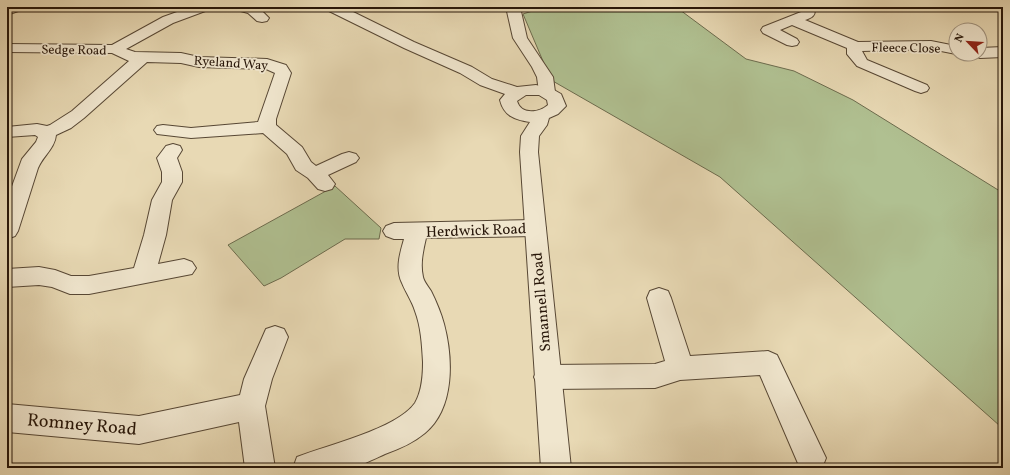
<svg xmlns="http://www.w3.org/2000/svg" width="1010" height="475" font-family="Vollkorn,serif">
<style>
.green{fill:#b0c091;stroke:#6c6b4d}
.lines{fill:none;stroke-linecap:round;stroke-linejoin:round}
.minor-casing{stroke:#574734;stroke-width:2}
.tertiary-casing{stroke:#574734;stroke-width:2}
.minor{fill:#f0e6ce;fill-rule:evenodd}
.tertiary{fill:#f0e6ce;fill-rule:evenodd}
.labels{text-anchor:middle;stroke-width:3.5;stroke-linejoin:round;paint-order:stroke}
.far-street-label{font-size:13px;fill:#271609;stroke:#f0e6ce}
.street-label{font-size:15px;fill:#271609;stroke:#f0e6ce}
.near-street-label{font-size:18px;fill:#271609;stroke:#f0e6ce}
</style>
<rect width="100%" height="100%" fill="#e8d9b4"/>
<filter id="stains"><feTurbulence type="fractalNoise" baseFrequency=".005" numOctaves="4"/><feColorMatrix values="0 0 0 0 .2 0 0 0 0 .09 0 0 0 0 .02 0 0 0 .5 -.17"/></filter>
<radialGradient id="worn" r=".72"><stop offset=".6" stop-color="#630" stop-opacity="0"/><stop offset="1" stop-color="#630" stop-opacity=".3"/></radialGradient>
<g class="green">
<path d="M 545,7 L 676,7 L 746,59 L 794,71 L 853,100 L 1003,193 L 1003,425 L 1000,426 L 720,177 L 551,80 L 523,14 Z"/>
<path d="M 335,186 L 381,228 L 379,239 L 345,239 L 281,278 L 264,286 L 228,245 Z"/>
</g>
<g class="lines">
<defs>
<g id="minor">
<path d="M 7,7 L 23,7 L 21,10 L 7,15 Z"/>
<path d="M 63,7 L 78,7 L 76,10 L 65,10 Z"/>
<path d="M 191,7 L 210,7 L 208,10 L 173,23 L 126,49 L 135,52 L 181,53 L 199,57 L 267,59 L 286,65 L 291,73 L 276,119 L 276,125 L 302,147 L 311,162 L 316,166 L 342,154 L 349,152 L 356,154 L 359,158 L 356,162 L 328,175 L 335,184 L 332,189 L 325,191 L 318,189 L 308,178 L 296,170 L 287,154 L 263,133 L 191,138 L 157,134 L 154,130 L 157,126 L 163,125 L 191,128 L 258,122 L 275,73 L 266,69 L 199,67 L 181,63 L 147,62 L 84,118 L 71,128 L 56,135 C 55,148 43,156 38,168 L 18,231 L 15,236 L 7,239 L 7,200 L 22,159 L 36,142 L 38,137 L 35,135 L 7,137 L 7,127 L 37,124 L 47,126 L 50,125 L 72,111 L 129,61 L 112,53 L 7,52 L 7,44 L 112,45 L 163,17 Z"/>
<path d="M 235,7 L 258,7 L 269,18 L 267,21 L 262,22 L 257,21 L 248,13 L 237,10 Z"/>
<path d="M 506,7 L 520,7 L 527,38 L 553,77 L 555,92 L 553,96 L 547,97 L 541,96 L 539,92 L 537,77 L 532,67 L 513,38 Z"/>
<path d="M 799,7 L 813,7 C 818,15 811,18 805,20 L 858,42 L 931,41 L 956,46 L 956,54 L 958,54 L 956,54 L 931,49 L 862,51 L 867,60 L 927,85 L 929,88 L 927,91 L 921,93 L 915,91 L 857,66 L 847,54 L 847,48 L 792,25 L 780,30 L 797,39 L 799,42 L 797,45 L 792,46 L 787,45 L 763,33 L 761,30 L 763,27 L 801,12 Z"/>
<path d="M 1003,47 L 1003,57 L 980,58 L 975,56 L 973,54 L 980,54 L 980,48 Z"/>
<path d="M 173,144 L 180,146 L 182,150 L 177,158 L 182,172 L 182,182 L 172,200 L 166,235 L 158,264 L 184,259 L 192,262 L 196,268 L 192,274 L 89,294 L 70,294 L 52,287 L 39,285 L 7,287 L 7,269 L 39,267 L 55,270 L 71,276 L 89,276 L 134,268 L 144,235 L 152,200 L 162,182 L 162,172 L 157,158 L 166,146 Z"/>
<path d="M 535,220 L 543,223 L 546,228 L 543,233 L 535,236 L 426,238 C 423,251 420,264 423,277 C 424,282 428,286 431,291 C 436,301 441,313 444,324 C 453,358 455,408 425,433 C 413,443 399,449 385,454 C 374,459 359,467 348,468 C 330,470 311,468 293,468 L 297,457 C 327,445 397,429 415,403 C 422,391 423,375 423,362 C 422,344 421,327 415,311 C 412,301 406,293 402,283 C 395,269 400,253 404,239 L 394,239 L 386,236 L 383,231 L 386,226 L 394,223 Z"/>
<path d="M 659,288 L 668,291 L 671,298 L 690,356 L 768,351 L 777,355 L 826,458 L 822,468 L 800,468 L 760,375 L 680,380 L 655,388 L 548,389 L 538,386 L 534,377 L 538,368 L 548,365 L 655,364 L 665,361 L 647,298 L 650,291 Z"/>
<path d="M 275,326 L 284,329 L 288,337 L 272,379 L 265,406 L 275,468 L 245,468 L 239,422 L 139,444 L 7,432 L 7,404 L 139,416 L 240,395 L 244,379 L 266,329 Z"/>
</g>
<path id="tertiary" d="M 325,7 L 343,7 L 414,42 L 472,67 L 492,79 L 517,87 L 536,85 L 554,90 L 561,94 L 566,106 L 558,114 L 549,118 L 547,125 L 539,136 L 538,152 L 571,468 L 541,468 L 520,152 L 521,136 L 530,122 C 515,120 504,116 500,100 L 505,94 L 480,85 L 460,73 L 404,48 L 327,10 ZM 526,95 L 539,95 L 547,100 L 548,105 C 539,113 521,115 517,101 Z"/>
</defs>
<use href="#minor" class="minor-casing"/>
<use href="#tertiary" class="tertiary-casing"/>
<use href="#minor" class="minor"/>
<use href="#tertiary" class="tertiary"/>
</g>
<g class="labels">
<g class="far-street-label">
<text transform="translate(906 47) rotate(1)" y="5">Fleece Close</text>
<text transform="translate(74 49) rotate(1)" y="5">Sedge Road</text>
<text transform="translate(231 62) rotate(4)" y="5">Ryeland Way</text>
</g>
<g class="street-label">
<text transform="translate(476 230) rotate(-2)" y="5">Herdwick Road</text>
<text transform="translate(541 302) rotate(-95)" y="5">Smannell Road</text>
</g>
<g class="near-street-label">
<text transform="translate(82 424) rotate(5)" y="6">Romney Road</text>
</g>
</g>
<rect width="1010" height="475" fill="none" stroke="#e8d9b4" stroke-width="24"/>
<rect x="8" y="8" width="994" height="459" fill="none" stroke="#271609" stroke-width="2"/>
<rect x="12" y="12" width="986" height="451" fill="none" stroke="#271609"/>
<g transform="translate(968 42) rotate(295)"><circle r="19" fill="#f0e6ce" stroke="#a0937f"/>
<path d="M0-3L7 15L0 10L-7 15Z" fill="#8f2418"/>
<text y="-6" font-size="11" font-weight="bold" text-anchor="middle" fill="#271609">N</text>
</g>
<rect width="100%" height="100%" filter="url(#stains)"/>
<rect width="100%" height="100%" fill="url(#worn)"/>
</svg>
